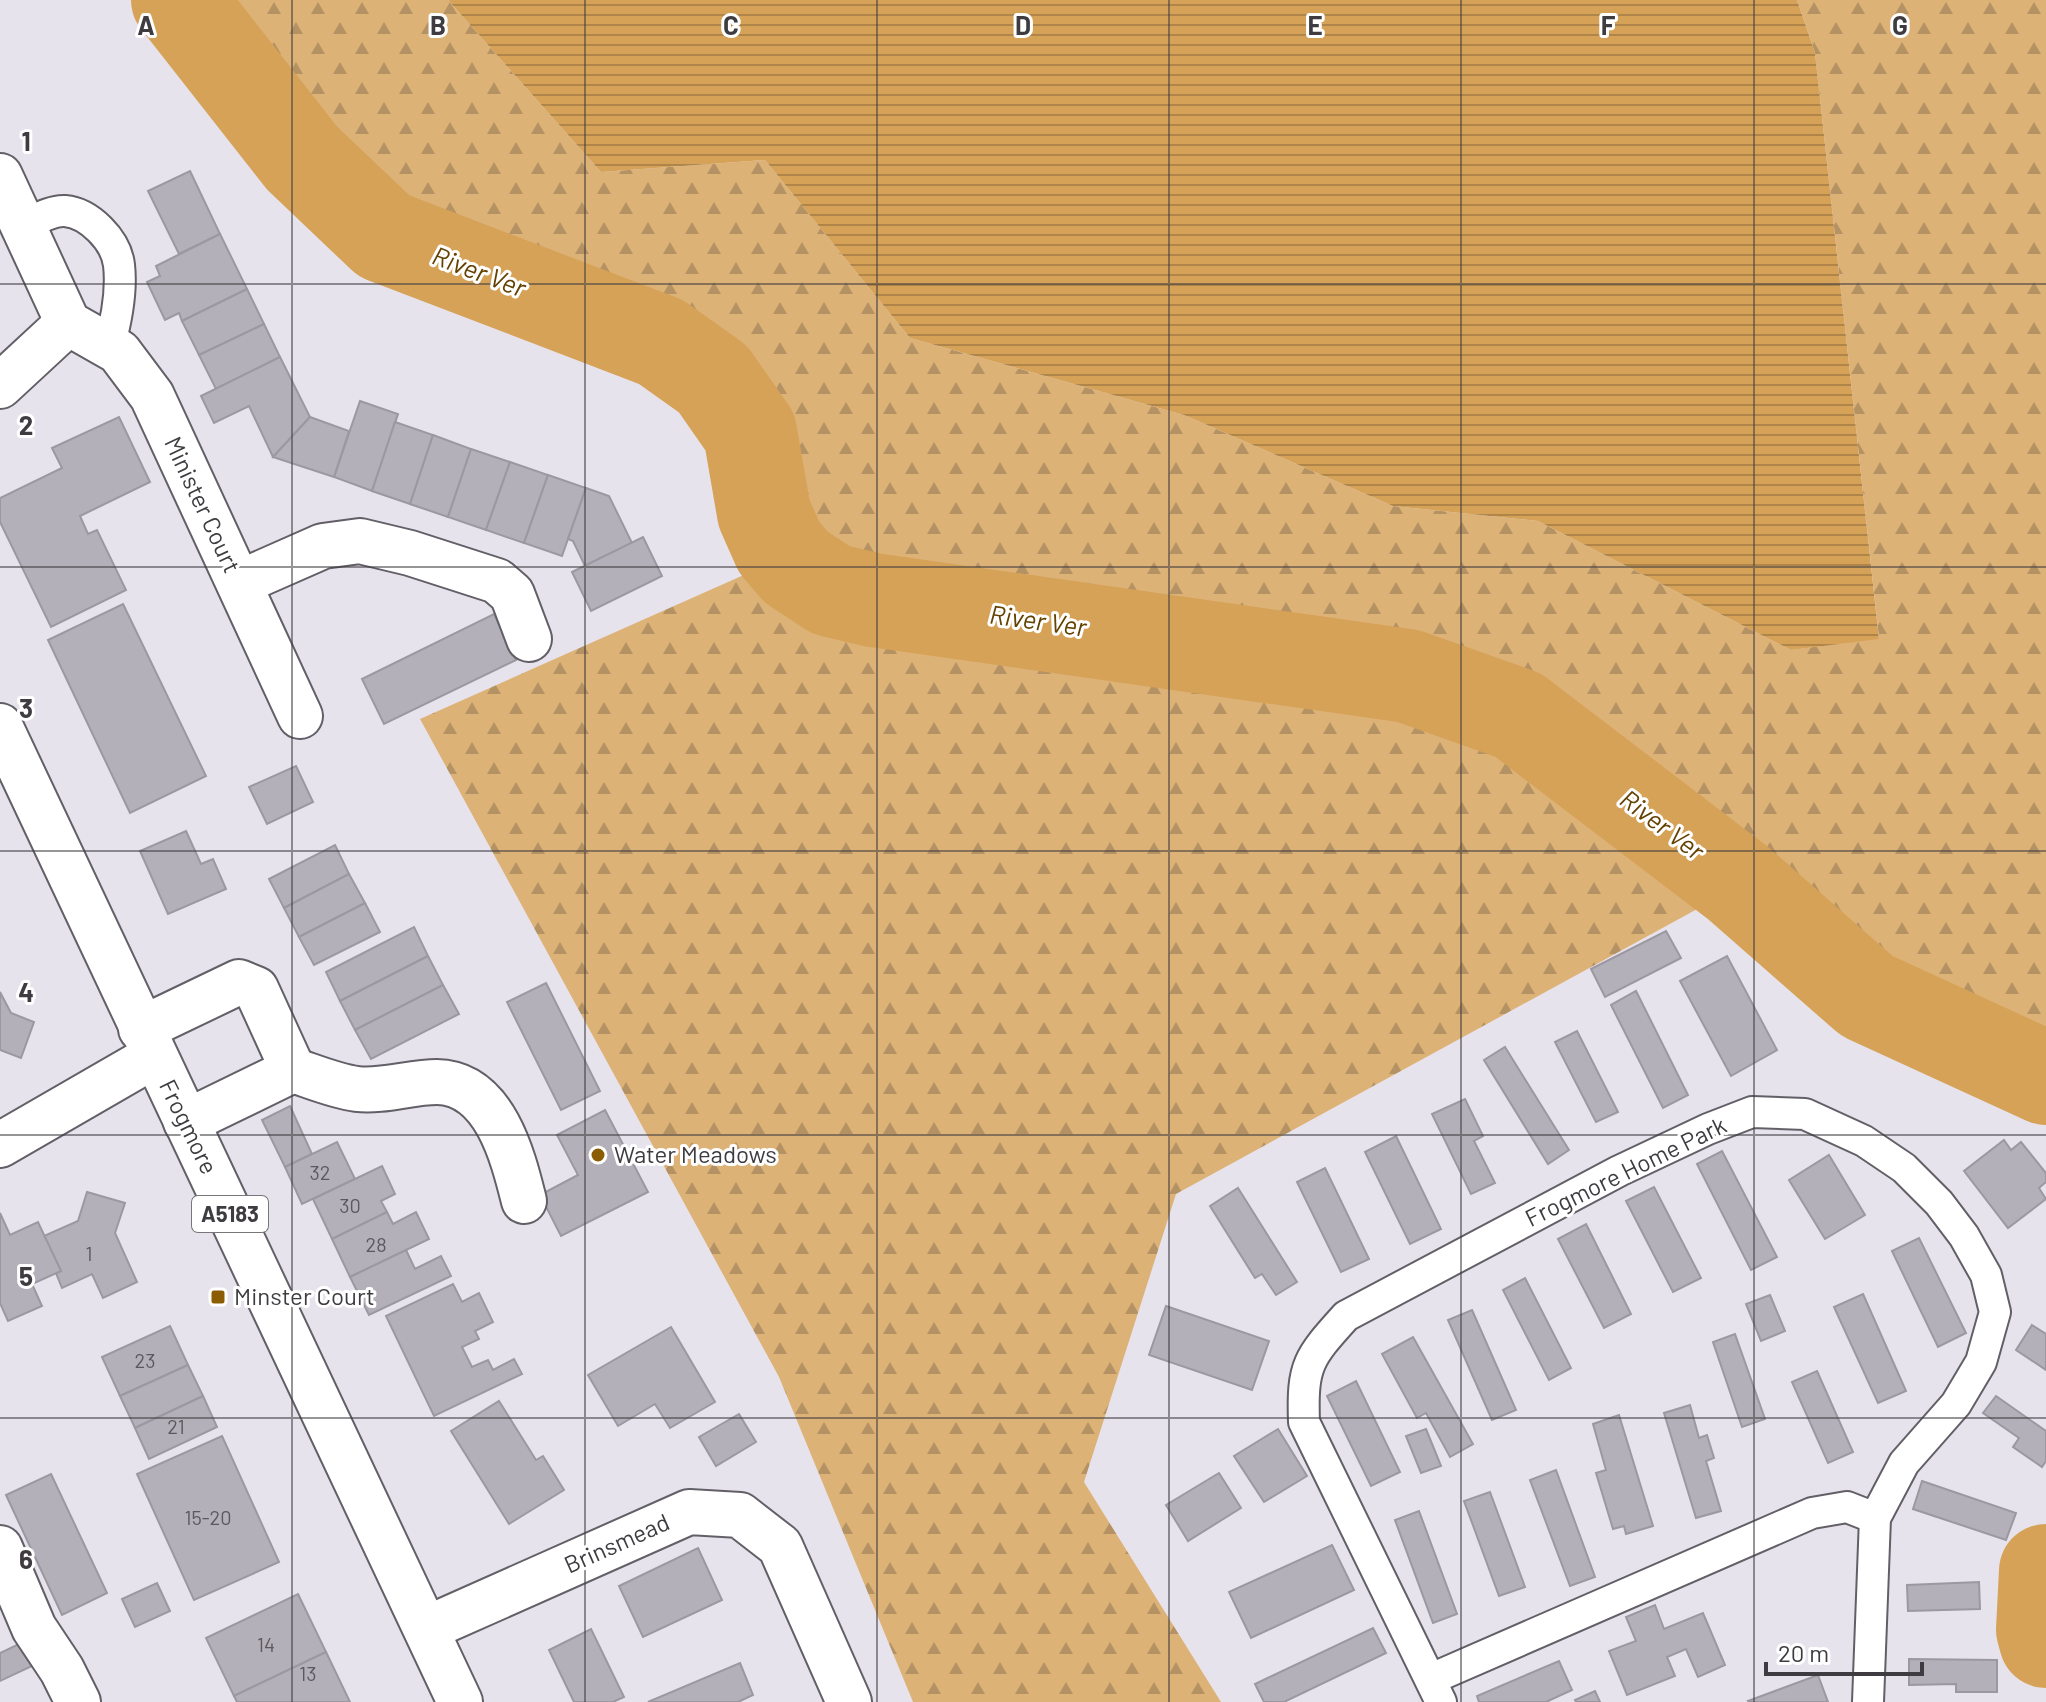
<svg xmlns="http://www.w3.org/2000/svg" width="2046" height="1702" font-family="Barlow,sans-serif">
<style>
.forest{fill:url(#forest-firs)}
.water{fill:url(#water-rules)}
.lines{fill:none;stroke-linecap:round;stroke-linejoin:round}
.river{stroke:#d6a257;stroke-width:94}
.building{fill:#b4b0b9;stroke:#9b98a1;stroke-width:2}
.service-casing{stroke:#625f67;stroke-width:34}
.minor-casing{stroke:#625f67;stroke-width:48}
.primary-casing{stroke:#625f67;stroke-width:48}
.service{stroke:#fff;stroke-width:30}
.minor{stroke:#fff;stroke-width:44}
.primary{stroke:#fff;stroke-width:44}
.grid{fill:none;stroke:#3e3c40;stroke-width:2;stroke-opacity:0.55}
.poi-dot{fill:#8b5c02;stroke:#fff;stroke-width:3}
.labels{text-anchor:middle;stroke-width:6;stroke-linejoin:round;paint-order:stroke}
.number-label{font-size:20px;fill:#5c595e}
.shield{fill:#fff;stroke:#787679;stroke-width:2}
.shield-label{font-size:22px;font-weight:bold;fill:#3e3c40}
.street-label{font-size:24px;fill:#3e3c40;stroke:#fff}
.poi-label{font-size:24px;fill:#3e3c40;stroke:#fff;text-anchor:start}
.water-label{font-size:26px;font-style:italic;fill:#644202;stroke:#fff}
.grid-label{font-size:26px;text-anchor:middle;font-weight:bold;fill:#3e3c40;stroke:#fff;stroke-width:6;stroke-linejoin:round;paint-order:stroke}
</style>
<defs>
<pattern id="forest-firs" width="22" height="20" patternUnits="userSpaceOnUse" patternTransform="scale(2)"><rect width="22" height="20" fill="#ddb277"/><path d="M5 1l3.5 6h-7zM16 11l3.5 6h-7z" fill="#b59263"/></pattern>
<pattern id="water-rules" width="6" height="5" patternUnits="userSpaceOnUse" patternTransform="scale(2)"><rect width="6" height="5" fill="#d6a257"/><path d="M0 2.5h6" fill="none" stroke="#af8549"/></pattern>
</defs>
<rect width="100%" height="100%" fill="#e7e3ed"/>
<g class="forest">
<path d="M 218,0 L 448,0 L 601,172 L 765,160 L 910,338 L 1184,415 L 1393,506 L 1538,521 L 1791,650 L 1879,638 L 1815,53 L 1797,0 L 2046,0 L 2046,1053 L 1929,1004 L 1869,968 L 1752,862 L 1540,701 L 1437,653 L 859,573 L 837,566 L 812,548 L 765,406 L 730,360 L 671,317 L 397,214 L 328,155 Z"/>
<path d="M 746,574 L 780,603 L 844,631 L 1332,687 L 1412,707 L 1500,744 L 1721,896 L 1176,1194 L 1084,1482 L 1221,1702 L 913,1702 L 779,1377 L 420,719 Z"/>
</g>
<path class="water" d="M 448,0 L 1797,0 L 1815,53 L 1879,639 L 1791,650 L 1538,521 L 1393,506 L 1184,415 L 910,338 L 765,160 L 601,172 Z"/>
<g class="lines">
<g class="river">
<path d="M 178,0 L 302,158 L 384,236 L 661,342 L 713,379 L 750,432 L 764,513 L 779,547 L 796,567 L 831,590 L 873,600 L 1408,676 L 1518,715 L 1738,883 L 1867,996 L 2046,1078"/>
<path d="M 2046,1571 L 2043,1630 L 2046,1641"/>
</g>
</g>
<g class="building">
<path d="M 190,171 L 220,234 L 179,254 L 148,191 Z"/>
<path d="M 220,234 L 247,289 L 182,321 L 179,313 L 165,320 L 147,282 L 160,276 L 156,266 Z"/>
<path d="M 247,289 L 264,324 L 199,355 L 182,321 Z"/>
<path d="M 264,324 L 280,357 L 216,389 L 199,355 Z"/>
<path d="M 280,357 L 310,417 L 273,457 L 249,406 L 214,423 L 201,396 Z"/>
<path d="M 360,401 L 398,414 L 372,491 L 334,477 Z"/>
<path d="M 119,417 L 150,482 L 80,516 L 88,534 L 97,530 L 126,590 L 51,627 L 0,522 L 0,498 L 62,468 L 52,448 Z"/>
<path d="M 310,417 L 349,431 L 334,477 L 273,457 Z"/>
<path d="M 395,422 L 433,435 L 410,504 L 372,491 Z"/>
<path d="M 433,435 L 471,449 L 448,517 L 410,504 Z"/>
<path d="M 471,449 L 510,462 L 486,530 L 448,517 Z"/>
<path d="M 510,462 L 548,475 L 524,543 L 486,530 Z"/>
<path d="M 548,475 L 586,488 L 562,556 L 524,543 Z"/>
<path d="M 586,488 L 609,496 L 632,543 L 585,566 L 573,541 L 568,539 Z"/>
<path d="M 643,537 L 662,576 L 591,611 L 572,572 Z"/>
<path d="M 123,604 L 206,776 L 130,813 L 48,640 Z"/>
<path d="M 494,614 L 516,660 L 384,724 L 362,679 Z"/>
<path d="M 296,766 L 313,802 L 267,824 L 249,787 Z"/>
<path d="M 186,831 L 201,864 L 213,859 L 226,889 L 168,914 L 140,851 Z"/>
<path d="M 335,845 L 349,874 L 284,908 L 269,879 Z"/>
<path d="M 349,874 L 365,903 L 299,937 L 284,908 Z"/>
<path d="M 365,903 L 380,932 L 314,965 L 299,937 Z"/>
<path d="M 414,927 L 428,956 L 340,1001 L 326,972 Z"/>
<path d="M 1666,931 L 1681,958 L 1605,997 L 1591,969 Z"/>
<path d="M 428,956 L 443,985 L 355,1030 L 340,1001 Z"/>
<path d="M 1727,956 L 1777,1050 L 1731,1076 L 1680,981 Z"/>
<path d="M 546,983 L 600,1091 L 561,1110 L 507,1002 Z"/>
<path d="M 443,985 L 459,1014 L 371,1059 L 355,1030 Z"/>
<path d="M 1636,991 L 1688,1095 L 1663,1108 L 1611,1005 Z"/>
<path d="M 0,992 L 11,1013 L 34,1022 L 21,1058 L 0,1050 Z"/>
<path d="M 1577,1031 L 1618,1112 L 1596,1122 L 1555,1042 Z"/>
<path d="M 1505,1047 L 1569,1150 L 1548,1164 L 1484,1060 Z"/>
<path d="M 1465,1099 L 1483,1136 L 1474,1141 L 1495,1183 L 1471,1194 L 1432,1114 Z"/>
<path d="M 290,1106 L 312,1154 L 285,1167 L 262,1120 Z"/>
<path d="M 605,1110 L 648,1192 L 561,1236 L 540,1195 L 578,1175 L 557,1135 Z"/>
<path d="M 1396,1136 L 1441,1229 L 1410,1244 L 1365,1152 Z"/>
<path d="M 2004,1140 L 2011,1150 L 2021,1142 L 2046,1173 L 2046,1182 L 2039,1188 L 2046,1199 L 2008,1228 L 1964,1171 Z"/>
<path d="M 337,1142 L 355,1179 L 302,1204 L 285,1167 Z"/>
<path d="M 1722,1151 L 1777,1257 L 1751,1270 L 1697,1164 Z"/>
<path d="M 1829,1155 L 1865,1215 L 1825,1239 L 1789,1180 Z"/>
<path d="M 382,1166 L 395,1194 L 381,1201 L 387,1212 L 332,1239 L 313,1199 Z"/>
<path d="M 1325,1168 L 1369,1259 L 1341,1272 L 1297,1182 Z"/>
<path d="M 1654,1187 L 1701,1278 L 1673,1292 L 1626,1201 Z"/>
<path d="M 1238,1188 L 1297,1282 L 1276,1295 L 1262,1274 L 1255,1278 L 1210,1206 Z"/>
<path d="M 87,1192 L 125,1203 L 115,1233 L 137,1282 L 103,1298 L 92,1274 L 62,1288 L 56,1273 L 61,1271 L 44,1236 L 78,1221 Z"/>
<path d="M 387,1212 L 393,1224 L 416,1212 L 429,1239 L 350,1277 L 332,1239 Z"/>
<path d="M 0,1213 L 10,1235 L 38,1222 L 61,1271 L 32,1284 L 42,1306 L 8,1321 L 0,1303 Z"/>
<path d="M 1586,1224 L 1631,1314 L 1604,1328 L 1558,1239 Z"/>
<path d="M 1919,1238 L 1966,1333 L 1938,1347 L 1892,1251 Z"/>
<path d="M 406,1250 L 415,1269 L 441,1256 L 451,1276 L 369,1315 L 350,1277 Z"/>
<path d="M 1525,1278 L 1571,1368 L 1549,1380 L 1503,1290 Z"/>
<path d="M 453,1284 L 462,1302 L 479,1293 L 493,1322 L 475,1331 L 479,1339 L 462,1347 L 472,1367 L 488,1360 L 493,1370 L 514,1359 L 522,1374 L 434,1416 L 386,1316 Z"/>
<path d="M 1863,1294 L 1906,1391 L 1878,1403 L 1834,1307 Z"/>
<path d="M 1770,1295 L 1785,1331 L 1761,1341 L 1746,1304 Z"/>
<path d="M 1166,1306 L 1269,1341 L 1252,1390 L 1149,1355 Z"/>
<path d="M 1472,1310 L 1516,1410 L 1492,1420 L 1448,1320 Z"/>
<path d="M 2032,1325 L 2046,1334 L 2046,1370 L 2016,1350 Z"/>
<path d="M 170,1326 L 188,1365 L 120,1396 L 102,1357 Z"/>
<path d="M 671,1327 L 715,1402 L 670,1428 L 655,1404 L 618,1426 L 588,1375 Z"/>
<path d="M 1735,1334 L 1765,1419 L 1742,1427 L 1713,1342 Z"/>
<path d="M 1413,1337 L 1473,1444 L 1450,1457 L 1426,1413 L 1417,1418 L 1382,1354 Z"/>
<path d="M 188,1365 L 203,1396 L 135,1428 L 120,1396 Z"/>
<path d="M 1817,1371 L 1853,1452 L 1828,1463 L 1792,1382 Z"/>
<path d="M 1356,1381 L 1400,1472 L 1371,1486 L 1327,1396 Z"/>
<path d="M 203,1396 L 217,1427 L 149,1459 L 135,1428 Z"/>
<path d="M 1996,1396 L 2046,1431 L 2046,1461 L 2042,1467 L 2013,1447 L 2019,1438 L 1983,1413 Z"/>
<path d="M 499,1401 L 536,1460 L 543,1456 L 564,1490 L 509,1524 L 451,1431 Z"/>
<path d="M 1690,1405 L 1699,1438 L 1707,1435 L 1714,1458 L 1706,1461 L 1721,1511 L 1696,1518 L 1664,1413 Z"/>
<path d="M 739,1414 L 756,1442 L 716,1466 L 699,1437 Z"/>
<path d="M 1619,1415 L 1653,1526 L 1626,1534 L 1624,1526 L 1613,1529 L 1596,1473 L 1606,1470 L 1593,1424 Z"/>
<path d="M 1278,1429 L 1307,1476 L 1264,1502 L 1234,1456 Z"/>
<path d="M 1426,1429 L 1441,1466 L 1421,1473 L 1406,1436 Z"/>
<path d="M 222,1436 L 279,1562 L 194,1600 L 137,1474 Z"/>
<path d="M 1556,1470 L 1595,1577 L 1570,1586 L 1530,1480 Z"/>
<path d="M 1219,1473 L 1241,1508 L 1188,1541 L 1166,1505 Z"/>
<path d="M 51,1474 L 107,1593 L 62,1615 L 6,1495 Z"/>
<path d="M 1922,1481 L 2016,1513 L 2006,1540 L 1913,1509 Z"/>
<path d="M 1490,1492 L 1525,1587 L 1499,1596 L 1464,1501 Z"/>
<path d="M 1419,1511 L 1457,1614 L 1433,1623 L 1395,1520 Z"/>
<path d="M 1332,1545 L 1354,1590 L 1251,1638 L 1229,1592 Z"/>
<path d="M 698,1548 L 722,1600 L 643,1637 L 619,1586 Z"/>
<path d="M 1979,1582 L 1980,1609 L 1908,1611 L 1907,1585 Z"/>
<path d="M 157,1583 L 170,1611 L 135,1627 L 122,1599 Z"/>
<path d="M 298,1594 L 326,1652 L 234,1696 L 206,1638 Z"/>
<path d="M 1655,1605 L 1664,1629 L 1703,1613 L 1725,1665 L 1698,1677 L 1686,1649 L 1667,1657 L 1675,1676 L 1627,1695 L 1609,1651 L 1636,1641 L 1626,1617 Z"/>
<path d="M 1373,1628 L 1386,1653 L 1284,1702 L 1264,1702 L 1255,1684 Z"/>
<path d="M 591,1629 L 624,1697 L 613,1702 L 574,1702 L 549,1650 Z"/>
<path d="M 23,1642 L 34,1665 L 0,1681 L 0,1653 Z"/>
<path d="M 326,1652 L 350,1702 L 237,1702 L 234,1696 Z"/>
<path d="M 1909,1659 L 1997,1660 L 1997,1692 L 1956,1692 L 1956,1684 L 1909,1685 Z"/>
<path d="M 1559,1661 L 1572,1690 L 1546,1702 L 1479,1702 L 1477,1696 Z"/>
<path d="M 740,1663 L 753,1695 L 738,1702 L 648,1702 Z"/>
<path d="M 1818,1675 L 1828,1702 L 1749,1702 L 1748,1701 Z"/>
<path d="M 1595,1691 L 1600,1702 L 1576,1702 L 1575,1700 Z"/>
</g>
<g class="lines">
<defs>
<g id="service">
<path d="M 23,225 C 35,220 52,210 65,211 C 89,213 116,240 119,265 C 122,291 116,322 109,347"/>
<path d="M 1431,1679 L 1812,1513 L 1847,1507 L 1875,1518"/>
<path d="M 1441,1702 L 1304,1422 C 1302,1365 1308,1358 1346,1316 L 1619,1171 L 1708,1129 L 1752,1112 L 1805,1114 L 1864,1141 L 1904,1168 L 1939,1203 L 1964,1236 L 1986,1275 L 1995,1312 L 1981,1362 L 1956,1404 L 1904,1463 L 1875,1518 L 1868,1702"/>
</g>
<g id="minor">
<path d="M 0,176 L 68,323 L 119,352 L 152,396 L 300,716"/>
<path d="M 0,386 L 68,323"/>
<path d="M 239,583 L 323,546 L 360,541 L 410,553 L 497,581 L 512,594 L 529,639"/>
<path d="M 141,1029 L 239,982 L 256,989 L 293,1070 L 186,1122"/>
<path d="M 293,1070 C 314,1077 335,1086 357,1089 C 383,1092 411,1082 437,1082 C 495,1083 513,1157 524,1201"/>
<path d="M 0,1145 L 154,1056"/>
<path d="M 0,1548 L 34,1628 L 62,1670 L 78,1702"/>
<path d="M 428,1628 L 689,1512 L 740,1515 L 780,1546 L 849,1702"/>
</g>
<path id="primary" d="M 0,726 L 460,1702"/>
</defs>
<use href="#service" class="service-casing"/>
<use href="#minor" class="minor-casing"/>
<use href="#primary" class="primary-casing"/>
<use href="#service" class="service"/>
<use href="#minor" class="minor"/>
<use href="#primary" class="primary"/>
</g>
<path class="grid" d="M 292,0 L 292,1702M 585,0 L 585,1702M 877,0 L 877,1702M 1169,0 L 1169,1702M 1461,0 L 1461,1702M 1754,0 L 1754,1702M 0,284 L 2046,284M 0,567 L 2046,567M 0,851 L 2046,851M 0,1135 L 2046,1135M 0,1418 L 2046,1418"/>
<g class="poi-dot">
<circle cx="598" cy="1155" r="8"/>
<rect x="210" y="1289" width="16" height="16" rx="4"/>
</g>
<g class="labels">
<g class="number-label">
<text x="320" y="1180">32</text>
<text x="350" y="1213">30</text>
<text x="376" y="1252">28</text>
<text x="89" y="1261">1</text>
<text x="145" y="1368">23</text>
<text x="176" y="1434">21</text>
<text x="208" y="1525">15-20</text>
<text x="266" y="1652">14</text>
<text x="308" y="1681">13</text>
</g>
<rect class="shield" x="192" y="1196" width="76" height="36" rx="6"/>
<g class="shield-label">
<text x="230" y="1222">A5183</text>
</g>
<g class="street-label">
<text transform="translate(202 505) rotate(65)" y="8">Minister Court</text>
<text transform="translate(188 1127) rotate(64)" y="8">Frogmore</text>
<text transform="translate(1626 1172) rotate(-26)" y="8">Frogmore Home Park</text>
<text transform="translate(617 1544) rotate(-24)" y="8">Brinsmead</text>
</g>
<g class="poi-label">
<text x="614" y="1163">Water Meadows</text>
<text x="234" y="1305">Minster Court</text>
</g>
<g class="water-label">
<text transform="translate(479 272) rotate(21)" y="9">River Ver</text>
<text transform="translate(1038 621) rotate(8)" y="9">River Ver</text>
<text transform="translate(1662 825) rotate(37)" y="9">River Ver</text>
</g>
</g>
<g class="grid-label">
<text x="146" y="35">A</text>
<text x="438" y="35">B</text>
<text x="731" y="35">C</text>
<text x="1023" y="35">D</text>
<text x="1315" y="35">E</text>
<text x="1608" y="35">F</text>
<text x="1900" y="35">G</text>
<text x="26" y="151">1</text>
<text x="26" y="435">2</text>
<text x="26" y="718">3</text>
<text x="26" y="1002">4</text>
<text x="26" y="1286">5</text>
<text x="26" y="1569">6</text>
</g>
<path d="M1766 1662v12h156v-12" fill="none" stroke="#3e3c40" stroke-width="4"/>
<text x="1778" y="1662" font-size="24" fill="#3e3c40" stroke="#ffffff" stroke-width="6" paint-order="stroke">20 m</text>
</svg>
